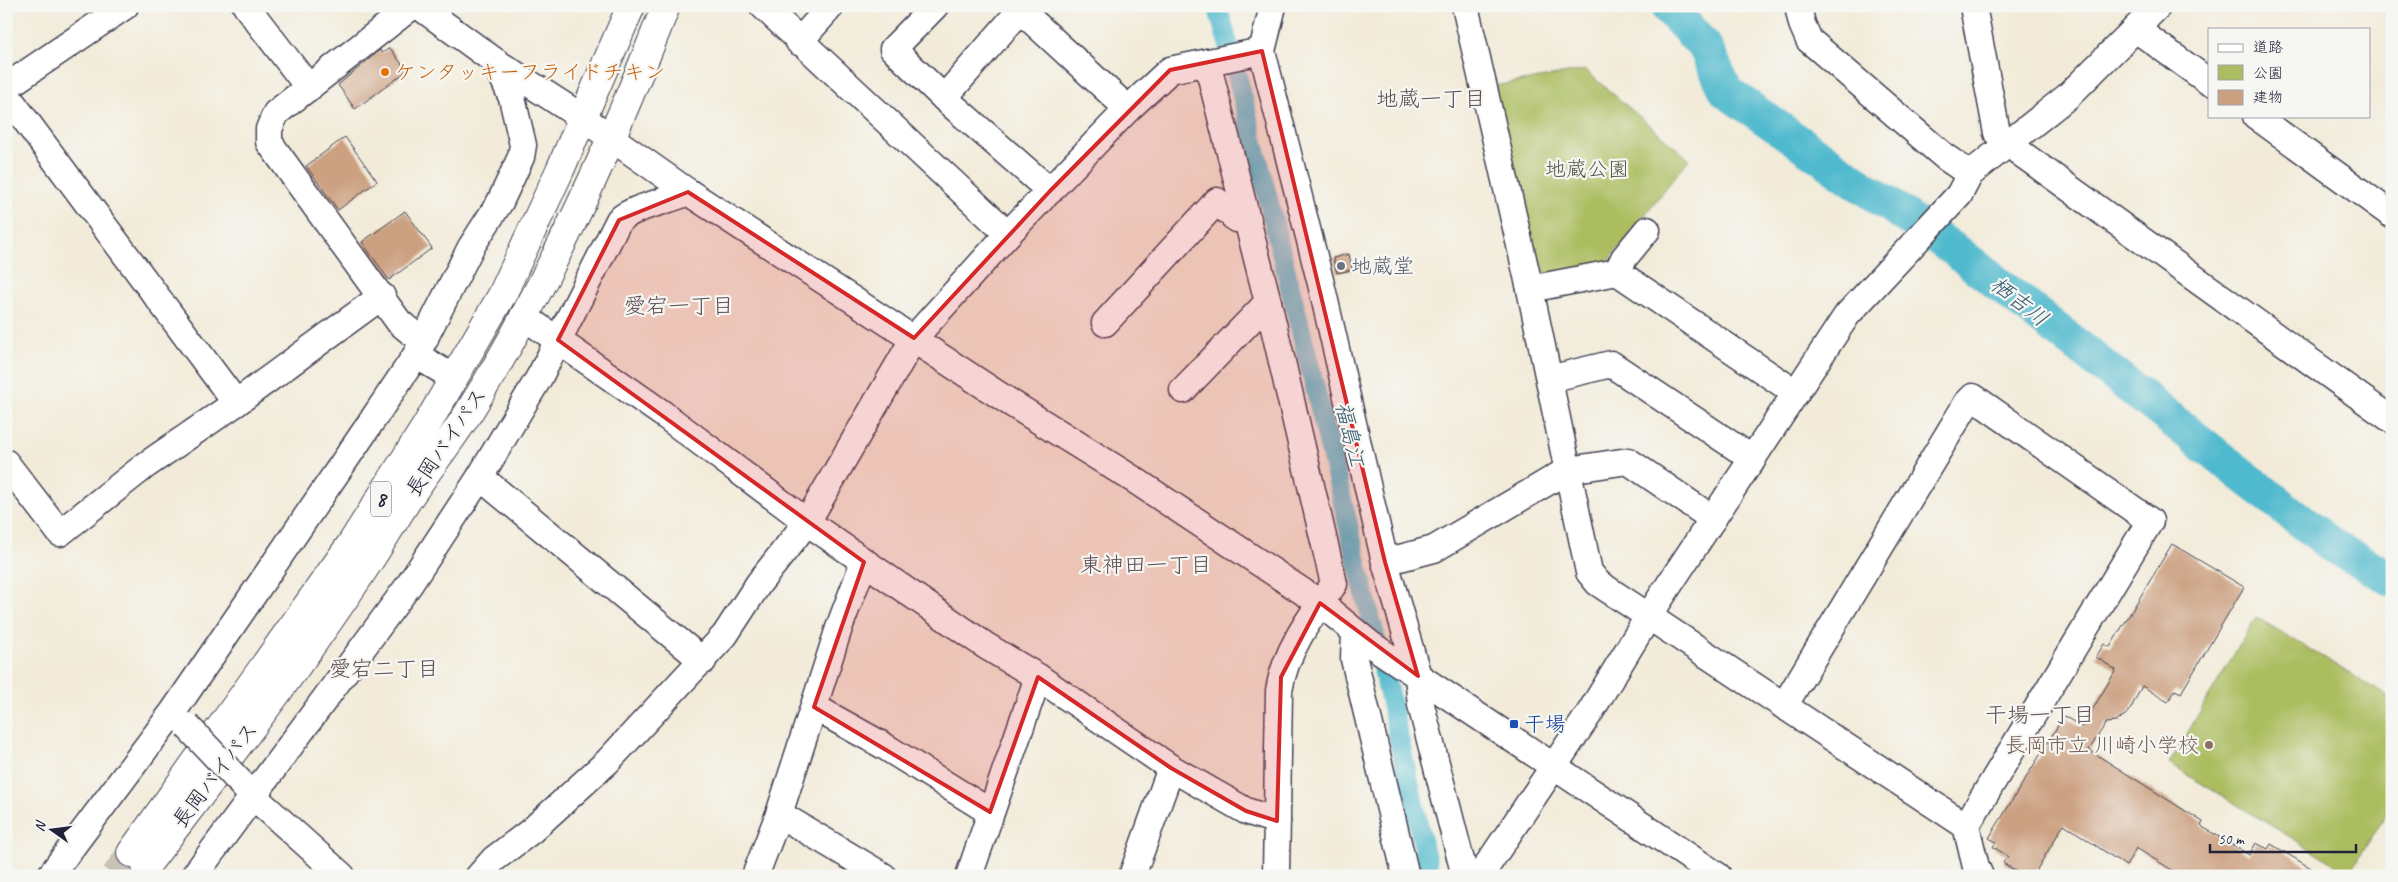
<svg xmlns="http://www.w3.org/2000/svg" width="2398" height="882" font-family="Caveat,'Klee One',sans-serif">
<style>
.green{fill:#acbd61;stroke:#67704e}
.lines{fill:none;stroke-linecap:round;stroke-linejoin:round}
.canal{stroke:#50b9cd;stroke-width:20}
.river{stroke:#50b9cd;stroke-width:35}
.building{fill:#cca182}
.highway-tunnel{stroke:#c8c3b9;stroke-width:28;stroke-dasharray:28 14;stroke-linecap:butt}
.minor-casing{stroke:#414053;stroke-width:29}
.highway-casing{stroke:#414053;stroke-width:30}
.minor{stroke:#fff;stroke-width:26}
.highway{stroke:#fff;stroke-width:28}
.minor-bridge-casing{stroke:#414053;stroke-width:29;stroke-linecap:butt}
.minor-bridge{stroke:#fff;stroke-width:26}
.marked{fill:#d62828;fill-opacity:0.2;stroke:#d62828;stroke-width:4;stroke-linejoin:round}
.food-dot{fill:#e8710a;stroke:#f6f6f2;stroke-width:2}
.worship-dot{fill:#6b7280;stroke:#f6f6f2;stroke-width:2}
.transit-dot{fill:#1a4fb4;stroke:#f6f6f2;stroke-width:2}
.education-dot{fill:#8d6e63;stroke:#f6f6f2;stroke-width:2}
.labels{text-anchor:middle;stroke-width:4.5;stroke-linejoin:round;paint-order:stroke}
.shield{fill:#f6f6f2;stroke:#626272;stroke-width:1}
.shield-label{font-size:20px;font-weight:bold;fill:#22223b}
.food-label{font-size:21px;fill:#c56008;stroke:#f6f6f2;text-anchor:start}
.park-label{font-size:21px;fill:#525848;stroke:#f6f6f2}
.worship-label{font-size:21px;fill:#5b616d;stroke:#f6f6f2;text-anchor:start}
.street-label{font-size:21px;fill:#22223b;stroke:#f6f6f2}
.transit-label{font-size:21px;fill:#164399;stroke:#f6f6f2;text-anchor:start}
.education-label{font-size:21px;fill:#785e54;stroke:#f6f6f2;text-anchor:end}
.neighbourhood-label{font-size:22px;fill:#5e4e54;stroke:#f6f6f2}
.water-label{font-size:22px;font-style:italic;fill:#32576e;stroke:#f6f6f2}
</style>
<rect width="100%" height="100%" fill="#f6f6f2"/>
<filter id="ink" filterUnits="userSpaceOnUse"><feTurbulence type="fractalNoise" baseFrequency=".02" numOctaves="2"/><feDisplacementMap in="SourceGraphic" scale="10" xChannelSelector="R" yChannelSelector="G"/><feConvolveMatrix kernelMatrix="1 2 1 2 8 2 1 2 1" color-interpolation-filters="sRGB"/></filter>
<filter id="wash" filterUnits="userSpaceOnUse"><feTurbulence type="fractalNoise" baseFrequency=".0096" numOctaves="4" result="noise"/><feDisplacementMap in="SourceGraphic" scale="20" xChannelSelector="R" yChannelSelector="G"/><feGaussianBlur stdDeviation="1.12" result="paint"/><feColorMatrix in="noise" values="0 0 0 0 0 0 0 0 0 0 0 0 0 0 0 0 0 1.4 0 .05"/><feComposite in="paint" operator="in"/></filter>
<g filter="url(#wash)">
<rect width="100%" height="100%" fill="#f2ebd9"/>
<g class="green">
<path d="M 1585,70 L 1689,159 L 1606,264 L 1544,280 L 1534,271 L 1494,86 Z"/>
<path d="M 2256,617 L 2392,699 L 2392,804 L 2350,873 L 2169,764 Z"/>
</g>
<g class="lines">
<path class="canal" d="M 1217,6 L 1234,63 L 1310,367 L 1389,694 L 1430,876"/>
<path class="river" d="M 1667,6 L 1705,47 L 1727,92 L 1956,251 L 2333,546 L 2392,579"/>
</g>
<g id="blocks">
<g class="building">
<path d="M 390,48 L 407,71 L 355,109 L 338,85 L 380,50 L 382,53 Z"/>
<path d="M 345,137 L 377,181 L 338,210 L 306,166 Z"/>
<path d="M 405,211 L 432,248 L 389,280 L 362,242 Z"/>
<path d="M 1349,254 L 1352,270 L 1337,273 L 1333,258 Z"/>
<path d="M 2172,544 L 2244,587 L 2181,693 L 2175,690 L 2168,702 L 2142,686 L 2129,712 L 2116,722 L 2106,723 L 2089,750 L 2203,822 L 2201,826 L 2249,855 L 2256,843 L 2268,849 L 2271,844 L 2324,876 L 2182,876 L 2136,848 L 2126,866 L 2064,824 L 2033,876 L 2023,876 L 2003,863 L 2008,856 L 1993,847 L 1996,842 L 1989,838 L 2064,716 L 2082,727 L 2116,670 L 2096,657 L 2104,644 L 2110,647 Z"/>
</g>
</g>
</g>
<g filter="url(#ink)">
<use href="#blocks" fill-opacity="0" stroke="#414053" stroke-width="1"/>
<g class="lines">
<path class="highway-tunnel" d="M 115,876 L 131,853"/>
<defs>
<g id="minor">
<path d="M 246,6 L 309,88"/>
<path d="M 412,6 L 276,113 L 269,129 L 269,142 L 399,322 L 411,332 L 425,339"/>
<path d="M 419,6 L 496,62 L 583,118 L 688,192 L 1011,403 L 1136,481 L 1320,603 L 1370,644 L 1718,876"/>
<path d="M 763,6 L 1008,234"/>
<path d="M 935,6 L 893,49 L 944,98 L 1050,191"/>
<path d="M 1016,6 L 1128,109"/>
<path d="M 1273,6 L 1262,51 L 1322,288 L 1385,562 L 1418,676 L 1421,705 L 1465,876"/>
<path d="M 1465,6 L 1530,289 L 1589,572 L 1598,583 L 1966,826 L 1976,867 L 1980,876"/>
<path d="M 1798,6 L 1802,24 L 1809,40 L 1945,157 L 1970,174"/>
<path d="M 1973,6 L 1997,133 L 2019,152 L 2392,420"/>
<path d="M 2136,29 L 2209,82"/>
<path d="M 799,42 L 831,6"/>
<path d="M 1207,62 L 1268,302 L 1334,584 C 1311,616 1285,651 1279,691 L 1276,876"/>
<path d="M 6,87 L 125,6"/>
<path d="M 6,94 L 236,403"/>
<path d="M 944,98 L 1024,6"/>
<path d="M 2256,116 L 2392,215"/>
<path d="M 1617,272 L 1624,258 L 1647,230"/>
<path d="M 1530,289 L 1617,272 L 1796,393"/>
<path d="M 523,316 L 663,414 L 807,522 L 986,646 L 1038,677 L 1171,768 L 1246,811 L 1277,821"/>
<path d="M 1105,323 L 1217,201 L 1236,219 L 1248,219"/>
<path d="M 416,355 L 454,378"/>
<path d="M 1549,379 L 1611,364 L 1753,459"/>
<path d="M 1183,390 L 1268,302"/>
<path d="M 6,463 L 60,533 L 146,465 L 236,403 L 382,296"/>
<path d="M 480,477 L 703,661"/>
<path d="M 1385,562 L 1434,549 L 1568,470 L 1628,461 L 1713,519"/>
<path d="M 1355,632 L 1354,659 L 1406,876"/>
<path d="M 1784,706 L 1967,403 L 1973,397 L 2150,521 L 1966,826"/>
<path d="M 814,707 L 884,746 L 990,812"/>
<path d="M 241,784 L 253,796 L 342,876"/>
<path d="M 779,814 L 883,876"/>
<path d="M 50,876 L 173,712 L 363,434 L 416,355 L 471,247 L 500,202 L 521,157 L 523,145 L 512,98 L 496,62"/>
<path d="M 194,876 L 409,585 L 480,477 L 540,376 L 619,220 C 635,206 667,202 688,192"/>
<path d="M 479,876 L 494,859 L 531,831 L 607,762 L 725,635 L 759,583 L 807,522 L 914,338 L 1008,234 L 1128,109 L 1170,70 L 1262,51"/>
<path d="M 755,876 L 779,814 L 840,625 L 864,562"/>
<path d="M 969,876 L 1038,677"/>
<path d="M 1132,876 L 1171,768"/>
<path d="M 1480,876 L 1589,714 L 1648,617 L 1847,315 L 1959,195 L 1970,174 L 2068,96 L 2158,6"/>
</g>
<g id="highway">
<path d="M 131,853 L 351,544 L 426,426 L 502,295 L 560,170 L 631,6"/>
<path d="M 146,866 C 222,766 299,668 368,563 C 380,545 391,526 403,507 C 424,473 451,442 472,407 C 550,281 612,144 666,6"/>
</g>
</defs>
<use href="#minor" class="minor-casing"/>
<use href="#highway" class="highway-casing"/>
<use href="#minor" class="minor"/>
<use href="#highway" class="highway"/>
<defs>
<path id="minor-bridge" d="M 187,726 L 240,782"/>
</defs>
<use href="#minor-bridge" class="minor-bridge-casing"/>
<use href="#minor-bridge" class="minor-bridge"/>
</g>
</g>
<path class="marked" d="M 1262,51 L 1385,562 L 1418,676 L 1320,603 L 1281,677 L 1277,821 L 1246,811 L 1171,768 L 1038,677 L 990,812 L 814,707 L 864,562 L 558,340 L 619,220 L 688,192 L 914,338 L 1050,191 L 1170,70 Z"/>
<circle class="food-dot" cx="385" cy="72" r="5"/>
<circle class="worship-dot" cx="1341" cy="266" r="5"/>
<rect class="transit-dot" x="1509" y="719" width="10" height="10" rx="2.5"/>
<circle class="education-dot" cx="2209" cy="745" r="5"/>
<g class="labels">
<rect class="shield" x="371" y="481.5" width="20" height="35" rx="4"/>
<g class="shield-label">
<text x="381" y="506">8</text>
</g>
<g class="food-label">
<text x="395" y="79">ケンタッキーフライドチキン</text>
</g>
<g class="park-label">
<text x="1587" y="176">地蔵公園</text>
</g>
<g class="worship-label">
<text x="1351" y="273">地蔵堂</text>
</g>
<g class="street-label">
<text transform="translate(446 442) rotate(-56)" y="7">長岡バイパス</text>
<text transform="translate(215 775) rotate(-53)" y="7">長岡バイパス</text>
</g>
<g class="transit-label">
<text x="1524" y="731">干場</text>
</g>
<g class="education-label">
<text x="2199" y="752">長岡市立 川崎小学校</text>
</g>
<g class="neighbourhood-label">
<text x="1431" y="106">地蔵一丁目</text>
<text x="679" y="313">愛宕一丁目</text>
<text x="1146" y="572">東神田一丁目</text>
<text x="384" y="676">愛宕二丁目</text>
<text x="2040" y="722">干場一丁目</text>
</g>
<g class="water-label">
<text transform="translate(2020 301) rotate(38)" y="8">栖吉川</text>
<text transform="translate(1351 434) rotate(77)" y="8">福島江</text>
</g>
</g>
<rect width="2398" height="882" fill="none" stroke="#f6f6f2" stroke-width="25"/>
<rect x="2208" y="28" width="162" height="90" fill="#f6f6f2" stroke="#a1a1a9"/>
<rect x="2218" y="44" width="25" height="8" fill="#ffffff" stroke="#a1a1a9"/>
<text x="2253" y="52" font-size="15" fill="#22223b">道路</text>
<rect x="2218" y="65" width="25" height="15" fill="#acbd61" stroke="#a1a1a9"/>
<text x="2253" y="78" font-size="15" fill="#22223b">公園</text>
<rect x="2218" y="90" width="25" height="15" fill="#cca182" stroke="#a1a1a9"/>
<text x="2253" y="102" font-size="15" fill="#22223b">建物</text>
<g transform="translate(52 830) rotate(284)" stroke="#f6f6f2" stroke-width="4" paint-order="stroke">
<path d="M0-4L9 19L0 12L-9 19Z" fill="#22223b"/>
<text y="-8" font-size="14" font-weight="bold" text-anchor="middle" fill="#22223b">N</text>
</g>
<path d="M2210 844v8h146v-8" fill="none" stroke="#22223b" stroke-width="2.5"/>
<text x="2218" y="844" font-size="15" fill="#22223b" stroke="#f6f6f2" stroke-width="4" paint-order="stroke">50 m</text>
</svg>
